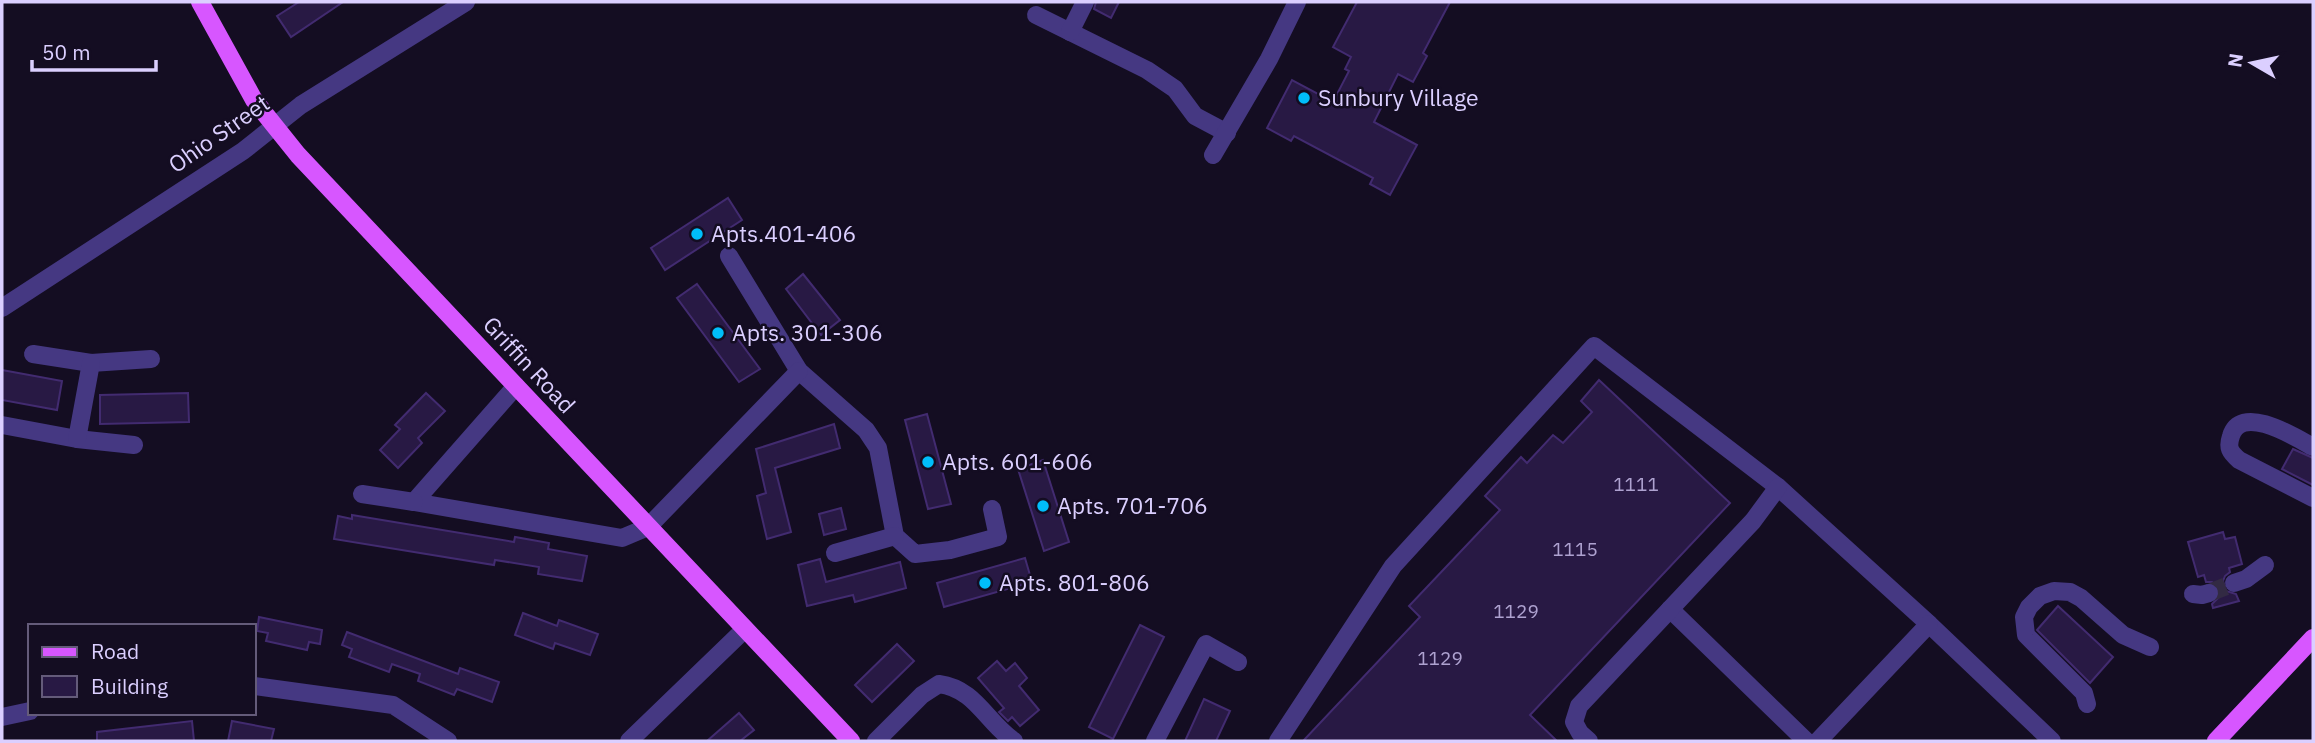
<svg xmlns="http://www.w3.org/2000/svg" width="2315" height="743" font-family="'IBM Plex Sans',sans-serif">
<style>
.building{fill:#281944;stroke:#422b70;stroke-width:2}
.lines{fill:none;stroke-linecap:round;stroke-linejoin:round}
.minor-tunnel{stroke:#322a43;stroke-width:18;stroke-dasharray:18 9;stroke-linecap:butt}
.minor{stroke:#453882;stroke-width:18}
.major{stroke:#d756ff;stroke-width:18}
.poi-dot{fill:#00befa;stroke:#140d22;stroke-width:2.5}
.labels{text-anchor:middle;stroke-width:5;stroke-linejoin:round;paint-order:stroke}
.number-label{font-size:19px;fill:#aea2d0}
.poi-label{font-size:23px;fill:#dbcfff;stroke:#140d22;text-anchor:start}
.street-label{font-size:23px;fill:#dbcfff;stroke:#140d22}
</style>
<rect width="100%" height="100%" fill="#140d22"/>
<g class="building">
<path d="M 299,2 L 343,2 L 291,37 L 277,16 Z"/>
<path d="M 1096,2 L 1119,2 L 1111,18 L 1094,9 Z"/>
<path d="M 1357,2 L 1450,2 L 1423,53 L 1427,56 L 1413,82 L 1398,74 L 1374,122 L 1417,145 L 1390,195 L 1370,184 L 1373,178 L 1294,136 L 1291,141 L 1267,128 L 1292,80 L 1333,102 L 1349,71 L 1345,69 L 1351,57 L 1333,47 Z"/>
<path d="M 728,198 L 742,220 L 665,270 L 651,248 Z"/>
<path d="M 803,274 L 840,320 L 821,335 L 786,289 Z"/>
<path d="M 697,284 L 760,369 L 739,382 L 677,298 Z"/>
<path d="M 2,370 L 62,381 L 57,410 L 2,400 Z"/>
<path d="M 1599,380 L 1730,503 L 1530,715 L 1557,741 L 1303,741 L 1420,617 L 1409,606 L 1500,510 L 1485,496 L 1521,457 L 1527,463 L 1553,435 L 1563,443 L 1592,412 L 1581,401 Z"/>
<path d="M 188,393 L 189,422 L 100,424 L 100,395 Z"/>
<path d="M 426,393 L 445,411 L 418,438 L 422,443 L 398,468 L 380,450 L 400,429 L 395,425 Z"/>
<path d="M 927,414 L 951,504 L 928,509 L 905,420 Z"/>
<path d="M 834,424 L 840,448 L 775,468 L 791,532 L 767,539 L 757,496 L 766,493 L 756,449 Z"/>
<path d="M 2293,449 L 2313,458 L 2313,485 L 2282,469 Z"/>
<path d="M 1043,460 L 1069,542 L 1044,551 L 1018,469 Z"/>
<path d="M 841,508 L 846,529 L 824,535 L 819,514 Z"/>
<path d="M 352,515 L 514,542 L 515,537 L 549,543 L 548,549 L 587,556 L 582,581 L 538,574 L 539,567 L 495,560 L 494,565 L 334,539 L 338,516 L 352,519 Z"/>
<path d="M 2223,532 L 2225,539 L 2235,537 L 2242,564 L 2229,568 L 2230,572 L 2225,576 L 2223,581 L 2226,591 L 2236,594 L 2239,601 L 2213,608 L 2212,604 L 2220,596 L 2220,589 L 2212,582 L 2206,582 L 2204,575 L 2198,577 L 2188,542 Z"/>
<path d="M 1025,558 L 1032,582 L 944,607 L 937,583 Z"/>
<path d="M 820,559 L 826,582 L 900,562 L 906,588 L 855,602 L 853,595 L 807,606 L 798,565 Z"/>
<path d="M 2058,606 L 2113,657 L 2090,683 L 2037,630 Z"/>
<path d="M 523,613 L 557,626 L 559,620 L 598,634 L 590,655 L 555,643 L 553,649 L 515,635 Z"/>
<path d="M 259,617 L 322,630 L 320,644 L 309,642 L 307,650 L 266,641 L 268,633 L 257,631 Z"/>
<path d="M 1140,625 L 1164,637 L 1113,739 L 1089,727 Z"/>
<path d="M 347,632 L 458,674 L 460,668 L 499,682 L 492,702 L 457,689 L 454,695 L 418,681 L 420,674 L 392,664 L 389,672 L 349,657 L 352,649 L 342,645 Z"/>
<path d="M 897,644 L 914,661 L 872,702 L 855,685 Z"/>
<path d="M 997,661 L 1006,671 L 1015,663 L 1027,678 L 1019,686 L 1039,710 L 1020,726 L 1012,717 L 1008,721 L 999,712 L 1004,708 L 978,678 Z"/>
<path d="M 1204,699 L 1230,711 L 1216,741 L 1185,741 Z"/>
<path d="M 739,713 L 754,730 L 740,741 L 707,741 Z"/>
<path d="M 192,721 L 194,741 L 97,741 L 97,732 Z"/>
<path d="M 232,721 L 274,729 L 271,741 L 228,741 Z"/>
</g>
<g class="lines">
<path class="minor-tunnel" d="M 2209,593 L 2234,583"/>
<g class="minor">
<path d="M 1036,15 L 1147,70 L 1175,89 L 1195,116 L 1227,133"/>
<path d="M 1070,32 L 1085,2"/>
<path d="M 1213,155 L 1269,59 L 1297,2"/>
<path d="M 729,256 L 799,371 L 866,430 L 878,448 L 895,536 L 915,554 L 950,550 L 998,537 L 992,509"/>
<path d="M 2,308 L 243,151 L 301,105 L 466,2"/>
<path d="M 33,354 L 91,363 L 151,359"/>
<path d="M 516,386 L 414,502 L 622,538 L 648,527 L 799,371"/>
<path d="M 2,425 L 77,439 L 134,445"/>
<path d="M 77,439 L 91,363"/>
<path d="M 2313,447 C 2295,437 2241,403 2231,436 C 2227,448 2230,452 2239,460 L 2313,498"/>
<path d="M 362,494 L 414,502"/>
<path d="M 835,553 L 895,536"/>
<path d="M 2234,583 L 2246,579 L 2265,565"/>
<path d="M 2193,594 L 2202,595 L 2209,593"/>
<path d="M 1670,609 L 1806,741"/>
<path d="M 254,686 L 393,705 L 448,741"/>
<path d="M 2087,704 L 2084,693 L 2026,635 L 2024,617 L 2029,607 L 2040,596 L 2054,591 L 2070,592 L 2081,598 L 2123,635 L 2150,647"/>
<path d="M 2,717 L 30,711"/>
<path d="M 629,741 L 745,629"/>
<path d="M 876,741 L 922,695 L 939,684 C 976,689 986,722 1014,741"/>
<path d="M 1155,741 L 1206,644 L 1238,662"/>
<path d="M 1278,741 L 1393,566 L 1594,346 L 1778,487 L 1929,624 L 2052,741"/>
<path d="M 1589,741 L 1580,733 L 1574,722 L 1579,706 L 1753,521 L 1778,487"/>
<path d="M 1818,741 L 1929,624"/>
</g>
<g class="major">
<path d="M 200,2 L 254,100 L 298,155 L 851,741"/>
<path d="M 2216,741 L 2313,638"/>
</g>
</g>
<g class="poi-dot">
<circle cx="1304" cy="98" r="7"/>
<circle cx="697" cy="234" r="7"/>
<circle cx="718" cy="333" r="7"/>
<circle cx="928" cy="462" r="7"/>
<circle cx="1043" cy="506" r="7"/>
<circle cx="985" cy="583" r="7"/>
</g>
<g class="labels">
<g class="number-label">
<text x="1636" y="491">1111</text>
<text x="1575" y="556">1115</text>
<text x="1516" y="618">1129</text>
<text x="1440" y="665">1129</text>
</g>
<g class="poi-label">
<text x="1318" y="106">Sunbury Village</text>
<text x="711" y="242">Apts.401-406</text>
<text x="732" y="341">Apts. 301-306</text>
<text x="942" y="470">Apts. 601-606</text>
<text x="1057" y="514">Apts. 701-706</text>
<text x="999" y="591">Apts. 801-806</text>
</g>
<g class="street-label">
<text transform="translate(219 134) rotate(-35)" y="8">Ohio Street</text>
<text transform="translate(529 365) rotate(47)" y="8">Griffin Road</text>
</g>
</g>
<rect width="2315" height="743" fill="none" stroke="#dbcfff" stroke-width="7"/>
<rect x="28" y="624" width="228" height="91" fill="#140d22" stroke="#645b7a" stroke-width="2"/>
<rect x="42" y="647" width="35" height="10" fill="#d756ff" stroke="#645b7a" stroke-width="2"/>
<text x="91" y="659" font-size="21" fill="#dbcfff">Road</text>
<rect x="42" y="676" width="35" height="21" fill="#281944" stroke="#645b7a" stroke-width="2"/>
<text x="91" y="694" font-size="21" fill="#dbcfff">Building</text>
<g transform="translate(2252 63) rotate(279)" stroke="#140d22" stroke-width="5" paint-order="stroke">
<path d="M0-5L12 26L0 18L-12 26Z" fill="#dbcfff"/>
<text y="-10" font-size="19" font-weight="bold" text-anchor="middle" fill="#dbcfff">N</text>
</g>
<path d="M32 60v10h124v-10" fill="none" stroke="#dbcfff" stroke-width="3.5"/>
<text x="42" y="60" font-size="21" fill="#dbcfff" stroke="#140d22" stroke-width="5" paint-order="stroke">50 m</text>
</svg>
